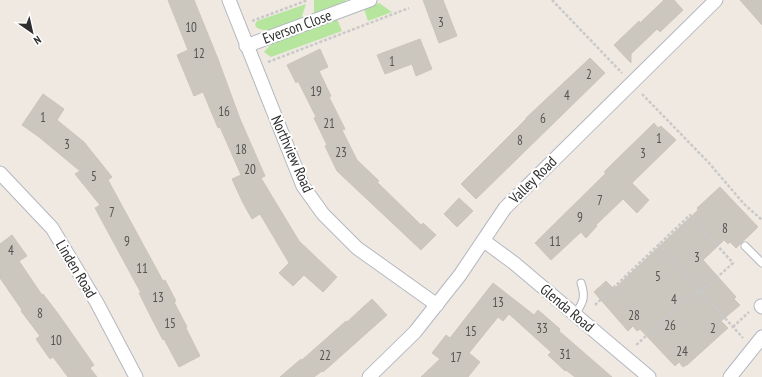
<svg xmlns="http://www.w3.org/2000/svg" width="762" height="377" font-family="'PT Sans Narrow',sans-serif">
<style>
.green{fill:#b6e59e}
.building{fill:#cbc7bf;stroke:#cbc5ba}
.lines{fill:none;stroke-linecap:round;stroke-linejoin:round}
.service-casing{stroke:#b4b7c1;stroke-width:9}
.minor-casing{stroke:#b4b7c1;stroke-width:15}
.path{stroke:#c9c9c9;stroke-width:2.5;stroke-dasharray:3 2;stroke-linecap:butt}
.service{stroke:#fff;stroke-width:7}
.minor{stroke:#fff;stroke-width:13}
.labels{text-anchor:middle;stroke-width:4;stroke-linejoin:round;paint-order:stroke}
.number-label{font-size:13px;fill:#555452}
.street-label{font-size:15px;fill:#2e2e2e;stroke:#fff}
</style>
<rect width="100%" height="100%" fill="#efe9e1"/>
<g class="green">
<path d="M 314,0 L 346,0 L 345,2 L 314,14 Z"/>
<path d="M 379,3 L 392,12 L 368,21 L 364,9 Z"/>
<path d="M 306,4 L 301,19 C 288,23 269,36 256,27 L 255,24 L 257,21 Z"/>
<path d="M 337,19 L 342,31 L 271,57 L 264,52 L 272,43 Z"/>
</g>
<g class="building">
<path d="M 168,0 L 194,0 L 218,59 L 240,119 L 265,176 L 261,178 L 299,241 L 337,277 L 323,292 L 304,275 L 293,286 L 279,273 L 289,263 L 260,214 L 252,219 L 243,203 L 232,179 L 241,175 L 220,127 L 218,128 L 203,92 L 194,96 L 177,55 L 188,50 Z"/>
<path d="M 423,0 L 443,0 L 457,36 L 439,43 Z"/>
<path d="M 664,0 L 674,0 L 683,10 L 660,32 L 657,29 L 631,54 L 631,63 L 614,45 L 639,21 L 640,23 Z"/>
<path d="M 740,0 L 762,0 L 762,25 Z"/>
<path d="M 420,39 L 432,69 L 416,76 L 412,64 L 385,74 L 377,55 Z"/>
<path d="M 320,49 L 328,67 L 319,71 L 331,96 L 329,97 L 345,129 L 342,130 L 357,160 L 379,181 L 377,182 L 421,225 L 423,223 L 436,235 L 421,250 L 337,171 L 325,146 L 327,145 L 314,118 L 316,117 L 298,81 L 296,83 L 287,65 Z"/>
<path d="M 590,58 L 605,73 L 476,199 L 461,184 L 526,119 L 526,118 Z"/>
<path d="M 43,94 L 64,109 L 57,120 L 84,142 L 112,177 L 108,180 L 163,281 L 165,280 L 176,301 L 174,302 L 187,327 L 186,328 L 200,356 L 179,367 L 164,339 L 163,340 L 152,319 L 139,293 L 141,293 L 95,208 L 100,205 L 75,174 L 80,171 L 39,137 L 22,125 Z"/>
<path d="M 654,123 L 658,128 L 661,126 L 676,140 L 632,183 L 649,200 L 637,213 L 623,199 L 596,225 L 597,226 L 586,238 L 581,232 L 551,260 L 535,243 L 606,173 L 604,172 Z"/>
<path d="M 720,187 L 758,227 L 736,248 L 730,242 L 728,244 L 724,240 L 703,260 L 736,297 L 734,299 L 740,305 L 721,321 L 728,328 L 687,365 L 686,365 L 683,367 L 679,362 L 675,366 L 640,329 L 637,331 L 633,326 L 628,331 L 594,292 L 606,281 L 614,289 L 698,210 L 697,208 Z"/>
<path d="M 459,198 L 473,211 L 457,227 L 444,214 Z"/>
<path d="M 12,235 L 27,256 L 19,261 L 42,295 L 43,294 L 59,315 L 94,365 L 90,368 L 97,377 L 68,377 L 53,357 L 50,359 L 36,339 L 40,336 L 21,311 L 22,310 L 0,278 L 0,244 Z"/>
<path d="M 493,283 L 534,315 L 538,310 L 560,329 L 559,331 L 612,377 L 575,377 L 566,370 L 565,371 L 548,355 L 551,352 L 509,314 L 503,321 L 498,317 L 469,353 L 480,362 L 468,377 L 421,377 L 440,359 L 432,353 L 446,335 L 450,338 Z"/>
<path d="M 372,299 L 387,315 L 341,356 L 323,372 L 322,371 L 314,377 L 280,377 L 301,359 L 302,360 L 346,321 L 347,322 Z"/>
</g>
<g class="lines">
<defs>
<g id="service">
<path d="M 745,246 L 762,263"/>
<path d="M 575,315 C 583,302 586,298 581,283"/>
</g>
<g id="minor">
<path d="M 229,0 L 303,186 L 323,214 L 357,248 L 437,305"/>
<path d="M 246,46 L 370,0"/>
<path d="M 0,173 L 52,228 L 97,303 L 136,377"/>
<path d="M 484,241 L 514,263 L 649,377"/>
<path d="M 761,306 L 762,307"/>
<path d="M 369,377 L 415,332 L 460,275 L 505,208 L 716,0"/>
<path d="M 730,377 L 762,337"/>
</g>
</defs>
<use href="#service" class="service-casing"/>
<use href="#minor" class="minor-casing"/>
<g class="path">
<path d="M 552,0 L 622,73"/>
<path d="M 252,21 L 308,0"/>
<path d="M 268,62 L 409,8"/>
<path d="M 642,94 L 709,163 L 744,204 L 762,220"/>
<path d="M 658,244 L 743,338"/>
<path d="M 595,305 L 690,215 L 733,263 L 701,292 L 691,295 L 635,346"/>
<path d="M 733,327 L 749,312"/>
</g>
<use href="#service" class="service"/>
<use href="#minor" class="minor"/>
</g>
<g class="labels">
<g class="number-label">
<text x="441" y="27">3</text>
<text x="191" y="32">10</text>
<text x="199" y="58">12</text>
<text x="392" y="66">1</text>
<text x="589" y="79">2</text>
<text x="316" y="96">19</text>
<text x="567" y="100">4</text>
<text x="224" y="116">16</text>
<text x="43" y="122">1</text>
<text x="543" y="123">6</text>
<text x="329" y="128">21</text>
<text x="659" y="143">1</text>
<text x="520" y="145">8</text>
<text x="67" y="149">3</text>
<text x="241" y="154">18</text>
<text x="341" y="157">23</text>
<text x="643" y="158">3</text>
<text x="250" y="174">20</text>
<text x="94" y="181">5</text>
<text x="600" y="205">7</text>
<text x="112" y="217">7</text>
<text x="580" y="222">9</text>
<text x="725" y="233">8</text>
<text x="127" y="246">9</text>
<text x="555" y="246">11</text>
<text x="11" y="255">4</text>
<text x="697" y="262">3</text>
<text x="142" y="273">11</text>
<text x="658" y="281">5</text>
<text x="158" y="302">13</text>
<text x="674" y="304">4</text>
<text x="498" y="307">13</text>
<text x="40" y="318">8</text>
<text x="634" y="320">28</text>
<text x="170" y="328">15</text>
<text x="670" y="330">26</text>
<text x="542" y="333">33</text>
<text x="713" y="333">2</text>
<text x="471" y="336">15</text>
<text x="56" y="345">10</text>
<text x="682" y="356">24</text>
<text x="565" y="359">31</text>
<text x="325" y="360">22</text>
<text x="456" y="362">17</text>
</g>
<g class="street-label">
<text transform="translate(297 27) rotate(-20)" y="5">Everson Close</text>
<text transform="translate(292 154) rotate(66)" y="5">Northview Road</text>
<text transform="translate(533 180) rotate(-45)" y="5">Valley Road</text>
<text transform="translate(76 269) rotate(59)" y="5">Linden Road</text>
<text transform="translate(567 308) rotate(40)" y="5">Glenda Road</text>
</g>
</g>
<g transform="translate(32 32) rotate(146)" stroke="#ffffff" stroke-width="3" paint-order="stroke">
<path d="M0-3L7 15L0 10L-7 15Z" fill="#2e2e2e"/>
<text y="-6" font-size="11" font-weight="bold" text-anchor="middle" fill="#2e2e2e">N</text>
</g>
</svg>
